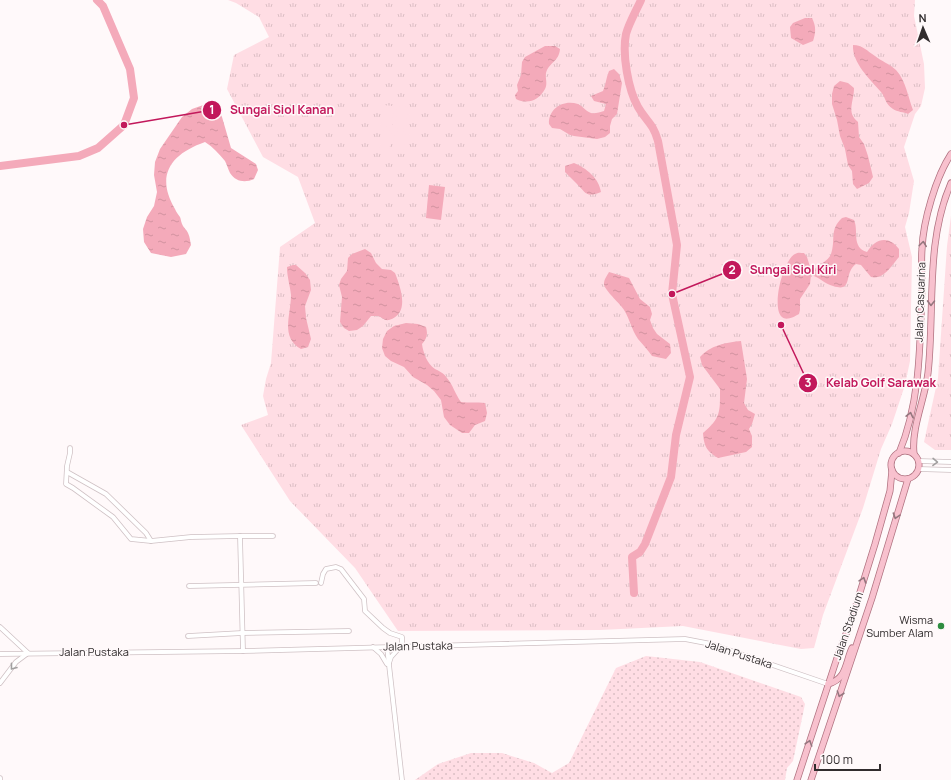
<svg xmlns="http://www.w3.org/2000/svg" width="951" height="780" font-family="Manrope,sans-serif">
<style>
.grass{fill:url(#grass-tufts)}
.park{fill:url(#park-dots)}
.pitch{fill:#ffdde4}
.water{fill:url(#water-ripples)}
.lines{fill:none;stroke-linecap:round;stroke-linejoin:round}
.river{stroke:#f4aaba;stroke-width:8}
.minor-casing{stroke:#cfc1c4;stroke-width:5.5}
.major-casing{stroke:#b07280;stroke-width:7}
.minor{stroke:#fff;stroke-width:4}
.major{stroke:#f8c1ce;stroke-width:5.5}
.oneway{stroke:#94767e}
.oneway2{stroke:#a2a0a0}
.poi-dot{fill:#2e8d40;stroke:#fff9fa;stroke-width:1.5}
.labels{text-anchor:middle;stroke-width:3;stroke-linejoin:round;paint-order:stroke}
.street-label{font-size:11px;fill:#312c2d;stroke:#fff9fa}
.poi-label{font-size:11px;fill:#312c2d;stroke:#fff9fa;text-anchor:end}
.leader{fill:none;stroke:#c2185b;stroke-width:1.5}
.callout-dot{fill:#c2185b;stroke:#fff9fa;stroke-width:1.5}
.mark-label{font-size:12px;text-anchor:middle;font-weight:bold;fill:#fff}
.callout-label{font-size:12px;text-anchor:middle;font-weight:bold;fill:#c2185b;stroke:#fff9fa;stroke-width:3;stroke-linejoin:round;paint-order:stroke}
</style>
<defs>
<pattern id="grass-tufts" width="24" height="20" patternUnits="userSpaceOnUse"><rect width="24" height="20" fill="#ffdde4"/><path d="M3 7l-1-3M5 7V3M7 7l1-3M15 17l-1-3M17 17v-4M19 17l1-3" fill="none" stroke="#dbbec4"/></pattern>
<pattern id="park-dots" width="8" height="8" patternUnits="userSpaceOnUse"><rect width="8" height="8" fill="#ffdde4"/><path d="M2 2h.1M6 6h.1" fill="none" stroke="#dbbec4" stroke-width="1.8" stroke-linecap="round"/></pattern>
<pattern id="water-ripples" width="26" height="14" patternUnits="userSpaceOnUse"><rect width="26" height="14" fill="#f4aaba"/><path d="M2 4q2-2 4 0t4 0M15 11q2-2 4 0t4 0" fill="none" stroke="#d292a0"/></pattern>
</defs>
<rect width="100%" height="100%" fill="#fff9fa"/>
<g class="grass">
<path d="M 228,0 L 915,0 L 914,16 L 924,64 L 925,88 L 921,106 L 915,114 L 904,147 L 914,181 L 909,213 L 905,227 L 912,257 L 910,361 L 905,385 L 892,424 L 881,449 L 863,508 L 823,615 L 814,648 L 801,649 L 683,626 L 600,630 L 398,631 L 355,568 L 290,501 L 241,425 L 268,415 L 263,396 L 266,379 L 271,363 L 280,247 L 315,223 L 298,177 L 263,157 L 227,89 L 234,55 L 269,37 L 259,17 L 236,3 Z"/>
<path d="M 951,216 L 951,450 L 935,450 L 924,442 L 938,378 L 947,246 Z"/>
</g>
<path class="park" d="M 646,656 L 700,662 L 801,697 L 805,704 L 793,761 L 787,768 L 785,780 L 415,780 L 438,764 L 471,753 L 502,753 L 534,763 L 552,773 L 569,763 L 616,668 Z"/>
<g class="pitch">
<path d="M 383,105 L 394,106 L 392,128 L 381,126 Z"/>
<path d="M 397,106 L 408,107 L 406,129 L 395,128 Z"/>
<path d="M 381,130 L 392,131 L 389,153 L 379,151 Z"/>
<path d="M 395,131 L 406,132 L 403,154 L 392,153 Z"/>
</g>
<g class="water">
<path d="M 805,18 L 812,18 C 816,26 816,32 813,41 L 803,45 L 791,38 L 790,27 L 793,23 Z"/>
<path d="M 853,45 C 863,45 867,51 875,56 C 881,61 890,64 896,70 C 906,81 908,97 913,110 L 908,114 C 904,112 897,112 893,109 C 885,104 886,98 881,92 C 870,79 852,63 853,45 Z"/>
<path d="M 545,46 L 555,46 L 560,49 C 559,62 549,62 546,73 C 545,78 548,84 545,89 C 539,100 528,105 516,99 L 515,95 L 518,91 L 517,85 L 521,75 L 522,62 L 525,57 Z"/>
<path d="M 614,69 L 619,74 L 622,83 L 617,114 L 612,119 L 610,126 L 610,133 L 605,137 L 597,139 L 574,136 L 570,135 L 560,129 L 552,128 L 549,124 C 548,109 563,99 578,104 C 583,106 585,111 591,113 C 595,114 600,112 604,111 L 606,104 L 594,101 L 591,96 L 603,91 C 606,84 606,78 609,71 Z"/>
<path d="M 840,81 L 848,83 L 854,88 C 854,102 846,112 858,122 L 859,137 L 864,144 L 868,156 L 873,177 L 869,183 L 857,189 L 853,184 L 852,171 L 848,165 L 845,149 L 840,136 L 837,120 L 832,104 L 832,94 L 834,86 Z"/>
<path d="M 209,103 L 216,105 L 222,117 L 231,148 L 256,164 L 258,170 L 254,179 C 245,183 236,182 230,173 C 228,169 227,165 225,161 C 219,154 213,147 205,142 C 171,154 155,175 175,209 C 176,212 178,214 180,217 C 181,219 181,223 183,226 C 184,228 187,230 188,233 C 190,237 190,241 191,245 L 186,254 L 171,257 L 151,253 L 144,242 L 143,229 L 147,217 L 154,206 L 157,192 L 154,175 L 155,162 L 160,149 L 182,117 L 192,109 Z"/>
<path d="M 574,163 C 586,168 599,178 601,192 C 586,198 586,193 577,184 C 573,180 569,176 565,172 L 565,166 Z"/>
<path d="M 429,185 L 445,187 L 441,220 L 426,218 Z"/>
<path d="M 846,217 L 854,220 C 859,231 851,247 867,252 C 875,238 889,235 899,249 L 899,257 C 891,266 884,280 871,277 L 861,265 L 856,264 C 843,273 854,293 833,286 C 825,284 819,277 811,275 L 810,284 L 800,299 L 800,310 L 799,314 C 794,317 786,321 782,317 C 771,308 783,260 795,254 C 798,252 801,253 804,253 L 807,257 L 811,270 L 813,271 C 818,264 828,262 831,254 C 836,240 829,230 842,218 Z"/>
<path d="M 365,249 L 371,253 L 376,263 L 382,269 L 391,270 L 395,273 C 400,286 411,314 389,320 C 384,321 382,317 378,316 C 376,316 374,316 371,316 L 363,326 L 357,330 L 349,331 L 344,328 L 340,322 L 342,297 L 339,285 L 341,279 L 347,271 L 348,258 L 352,254 Z"/>
<path d="M 293,265 L 296,265 L 305,273 L 310,280 L 311,290 L 305,306 L 306,318 L 311,339 L 308,347 L 301,349 C 280,337 291,315 291,295 C 290,285 287,277 287,267 Z"/>
<path d="M 609,272 L 629,278 L 640,299 L 650,307 L 652,314 L 650,320 L 653,328 L 657,334 L 670,344 L 671,353 L 666,359 L 652,356 C 648,350 643,345 638,339 C 631,329 629,315 621,306 C 617,301 604,289 604,284 C 604,279 607,276 609,272 Z"/>
<path d="M 406,323 L 418,324 L 426,327 C 428,335 427,338 422,344 C 423,352 427,364 435,369 C 439,371 444,373 447,378 C 453,385 455,394 461,402 C 469,403 477,402 485,403 L 487,413 L 485,421 L 475,425 L 469,433 L 462,433 L 450,425 L 444,417 L 441,400 L 434,391 L 427,385 L 413,377 L 404,367 L 391,361 L 385,356 L 382,348 L 383,339 L 387,331 L 394,326 Z"/>
<path d="M 741,341 L 747,379 L 744,403 L 748,410 L 755,414 L 752,424 L 749,429 L 752,436 L 752,447 L 746,452 L 718,458 C 707,451 704,447 703,433 C 721,418 720,412 720,389 L 702,365 L 700,357 C 709,346 727,342 741,341 Z"/>
</g>
<g class="lines">
<g class="river">
<path d="M 0,166 L 79,156 L 98,148 L 124,125 L 134,98 L 130,69 L 103,6 L 97,0"/>
<path d="M 634,593 L 632,557 L 640,552 L 645,544 L 671,477 L 676,435 L 690,377 L 672,294 L 677,245 L 658,141 C 653,123 646,121 638,107 C 628,89 622,54 626,34 C 629,23 636,11 641,0"/>
</g>
<defs>
<g id="minor">
<path d="M 70,448 L 70,453 L 67,466 L 66,484 L 73,488 L 113,517 L 131,539 L 151,541 L 191,537 L 240,536 L 273,536"/>
<path d="M 919,461 L 951,462"/>
<path d="M 919,469 L 951,470"/>
<path d="M 67,472 L 106,494 L 146,533 L 151,541"/>
<path d="M 240,536 L 243,651"/>
<path d="M 321,583 L 323,574 L 326,569 L 336,567 L 341,569 L 364,599 L 365,611 L 383,628 L 390,633 L 402,637 L 402,647"/>
<path d="M 189,586 L 316,583"/>
<path d="M 0,627 L 28,653 L 16,662 L 0,683"/>
<path d="M 188,636 L 242,633 L 349,631"/>
<path d="M 373,647 L 381,654 L 387,664"/>
<path d="M 387,647 L 402,780"/>
<path d="M 0,654 L 243,651 L 685,639 L 711,644 L 828,684"/>
<path d="M 389,663 L 391,657 L 400,647"/>
<path d="M 0,778 L 0,780"/>
</g>
<g id="major">
<circle cx="905" cy="465" r="14"/>
<path d="M 899,453 C 921,401 920,341 922,285 C 922,273 921,261 922,249 C 923,221 936,177 951,154"/>
<path d="M 914,454 C 911,428 925,399 928,373 C 935,309 925,243 951,183"/>
<path d="M 828,684 C 847,679 845,663 852,648"/>
<path d="M 797,780 L 837,658 L 852,618 L 875,544 L 890,491 L 892,470"/>
<path d="M 811,780 L 872,598 L 908,479"/>
</g>
</defs>
<use href="#minor" class="minor-casing"/>
<use href="#major" class="major-casing"/>
<use href="#minor" class="minor"/>
<use href="#major" class="major"/>
</g>
<defs><path id="oneway-chevron" d="M-2-3.5L2.5 0L-2 3.5" fill="none" stroke-width="1.6" stroke-linecap="round" stroke-linejoin="round"/></defs>
<g class="oneway">
<use href="#oneway-chevron" transform="translate(923 244) rotate(-83)"/>
<use href="#oneway-chevron" transform="translate(931 303) rotate(91)"/>
<use href="#oneway-chevron" transform="translate(910 415) rotate(-77)"/>
<use href="#oneway-chevron" transform="translate(896 516) rotate(108)"/>
<use href="#oneway-chevron" transform="translate(863 580) rotate(-72)"/>
<use href="#oneway-chevron" transform="translate(840 694) rotate(109)"/>
<use href="#oneway-chevron" transform="translate(809 743) rotate(-72)"/>
</g>
<g class="oneway2">
<use href="#oneway-chevron" transform="translate(935 462) rotate(1)"/>
<use href="#oneway-chevron" transform="translate(13 667) rotate(128)"/>
</g>
<circle class="poi-dot" cx="941" cy="626" r="4"/>
<g class="labels">
<g class="street-label">
<text transform="translate(920 302) rotate(-88)" y="4">Jalan Casuarina</text>
<text transform="translate(848 626) rotate(-71)" y="4">Jalan Stadium</text>
<text transform="translate(418 646) rotate(-1)" y="4">Jalan Pustaka</text>
<text x="94" y="656">Jalan Pustaka</text>
<text transform="translate(739 654) rotate(18)" y="4">Jalan Pustaka</text>
</g>
<g class="poi-label">
<text x="933" y="624">Wisma<tspan x="933" dy="13">Sumber Alam</tspan></text>
</g>
</g>
<path class="leader" d="M124 125L212 110M672 294L732 270M781 325L808 383"/>
<g class="callout-dot">
<circle cx="124" cy="125" r="4"/>
<circle cx="672" cy="294" r="4"/>
<circle cx="781" cy="325" r="4"/>
<circle cx="212" cy="110" r="10"/>
<circle cx="732" cy="270" r="10"/>
<circle cx="808" cy="383" r="10"/>
</g>
<g class="mark-label">
<text x="212" y="114">1</text>
<text x="732" y="274">2</text>
<text x="808" y="387">3</text>
</g>
<g class="callout-label">
<text x="282" y="114">Sungai Siol Kanan</text>
<text x="793" y="274">Sungai Siol Kiri</text>
<text x="881" y="387">Kelab Golf Sarawak</text>
</g>
<g transform="translate(923 28) rotate(358)" stroke="#fff9fa" stroke-width="3" paint-order="stroke">
<path d="M0-3L7 15L0 10L-7 15Z" fill="#312c2d"/>
<text y="-6" font-size="11" font-weight="bold" text-anchor="middle" fill="#312c2d">N</text>
</g>
<path d="M815 764v6h65v-6" fill="none" stroke="#312c2d" stroke-width="2"/>
<text x="821" y="764" font-size="12" fill="#312c2d" stroke="#fff9fa" stroke-width="3" paint-order="stroke">100 m</text>
</svg>
